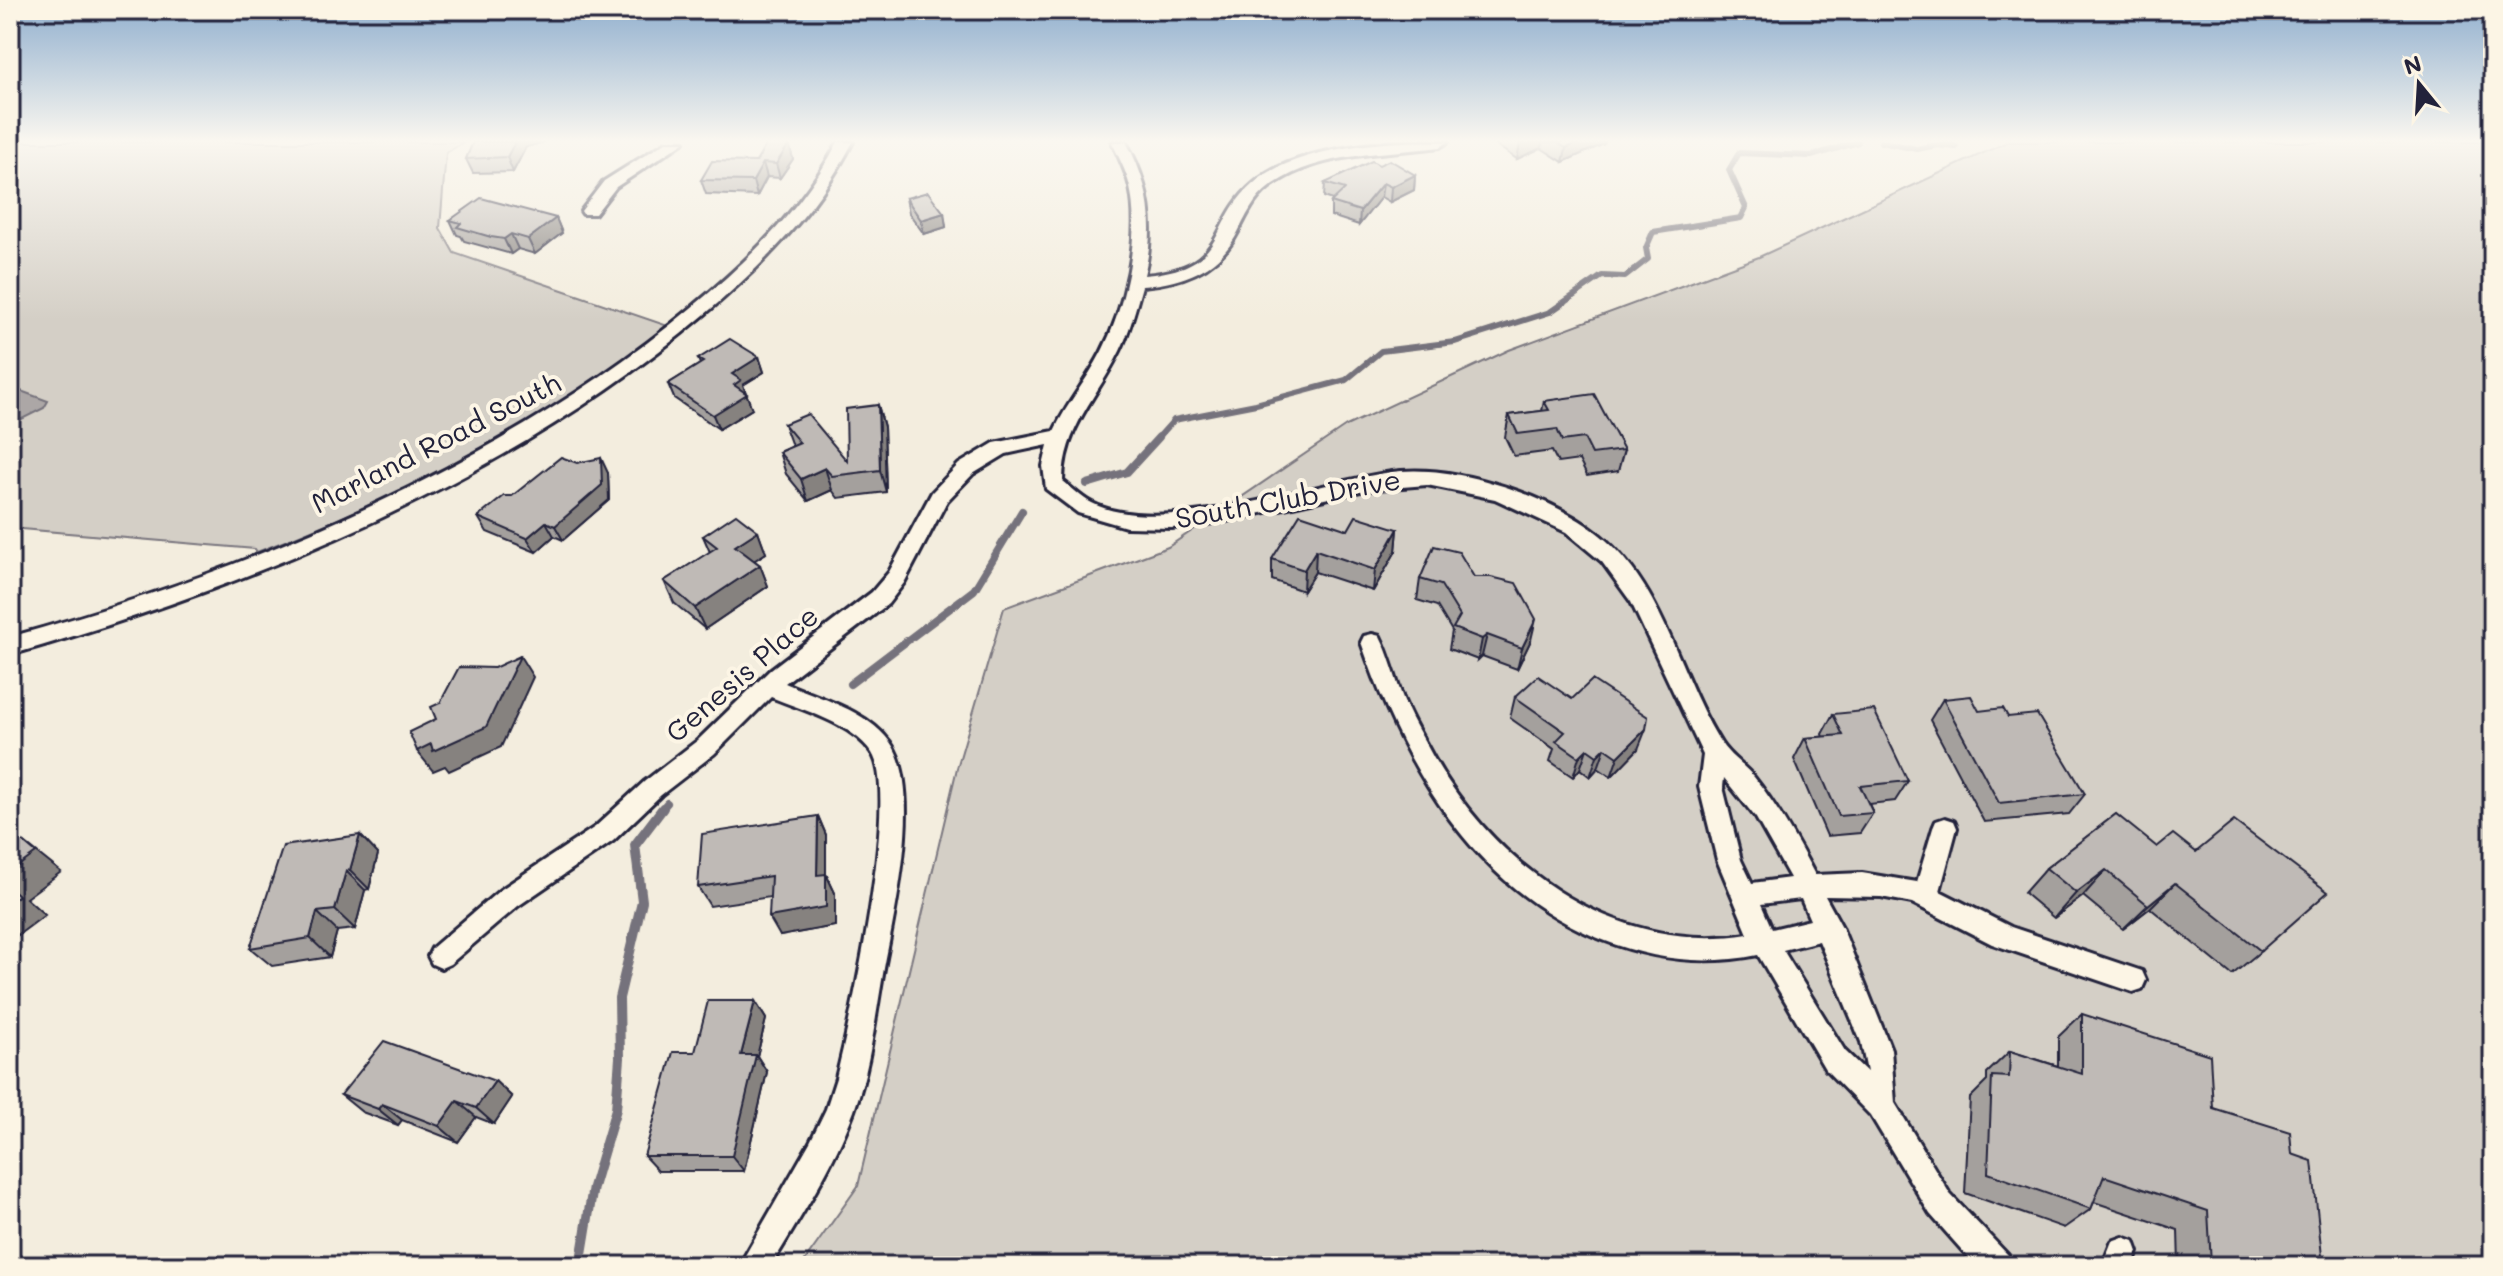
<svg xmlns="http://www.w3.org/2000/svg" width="2503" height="1276" font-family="Mali,sans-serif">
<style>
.green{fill:#d4cfc6;stroke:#7b7880;stroke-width:2}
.water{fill:#aca7a6;stroke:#75727b;stroke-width:2}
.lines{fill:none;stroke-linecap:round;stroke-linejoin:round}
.stream-far2{stroke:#75727b;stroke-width:6}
.stream-far1{stroke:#75727b;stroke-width:8}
.stream{stroke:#75727b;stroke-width:10}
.minor-casing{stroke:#22223b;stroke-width:6}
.minor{fill:#fcf5e5;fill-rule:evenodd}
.wall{fill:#a4a09d;stroke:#22223b;stroke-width:2}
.shaded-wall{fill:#86827f;stroke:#22223b;stroke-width:2}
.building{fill:#bfbab6;stroke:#22223b;stroke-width:2}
.labels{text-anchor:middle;stroke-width:8;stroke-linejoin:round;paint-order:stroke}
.street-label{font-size:28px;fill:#22223b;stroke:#fcf5e5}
</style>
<rect width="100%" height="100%" fill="#f3edde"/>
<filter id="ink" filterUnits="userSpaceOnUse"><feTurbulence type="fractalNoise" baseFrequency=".0125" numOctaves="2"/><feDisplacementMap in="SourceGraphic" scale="16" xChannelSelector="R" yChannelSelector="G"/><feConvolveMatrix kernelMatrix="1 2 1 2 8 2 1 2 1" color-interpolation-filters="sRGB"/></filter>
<g filter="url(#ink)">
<g class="green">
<path d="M 10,142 L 464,142 L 446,153 L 440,228 L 454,253 L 668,326 C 639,348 611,373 580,392 C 480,458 368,509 257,552 L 255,549 L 10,528 Z"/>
<path d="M 2007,142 L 2493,142 L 2493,1266 L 801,1266 L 858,1186 L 957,768 L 1004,608 L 1168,547 L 1346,426 L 1509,350 L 1759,257 Z"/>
</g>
<path class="water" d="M 10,387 L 48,401 L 44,408 L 10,425 Z"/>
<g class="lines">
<g class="stream-far2">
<path d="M 1881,142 L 1917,149 L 1937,145 L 1956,147 L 1947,142"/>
<path d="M 1157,439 L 1174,420 L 1256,404 L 1346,380 L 1381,351 L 1455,342 L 1550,312 L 1602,276 L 1625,277 L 1648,259 L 1646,248 L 1653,232 L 1741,218 L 1746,208 L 1729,170 L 1739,153 L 1811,156 L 1858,142"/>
</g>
<g class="stream-far1">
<path d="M 1087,484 L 1127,472 L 1159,437"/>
<path d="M 850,684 L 974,590 L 1022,511"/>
<path d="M 661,810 L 667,803"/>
</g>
<path class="stream" d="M 575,1266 L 581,1260 L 593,1187 L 616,1109 L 620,1058 L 619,998 L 642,901 L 635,845 L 663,808"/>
<defs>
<g id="minor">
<path d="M 666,142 L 684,142 L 616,187 L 595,214 L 583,214 L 581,211 L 604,181 Z"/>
<path d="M 838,142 L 853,142 C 817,211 763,265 704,315 C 509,480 254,585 10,655 L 10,637 C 247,572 501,466 691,308 C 749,260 802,209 838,142 Z"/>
<path d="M 1112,142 L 1126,142 C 1150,184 1156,228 1144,275 C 1231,268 1206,224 1254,183 C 1296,146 1394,139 1448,142 L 1440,147 C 1386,154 1321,152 1274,184 C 1255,196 1248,213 1238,232 C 1219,270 1182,283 1142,286 C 1136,307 1130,331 1120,351 C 1098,396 1063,429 1063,481 C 1072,488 1082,498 1092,503 C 1165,540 1320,479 1401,471 C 1462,466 1553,497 1600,535 C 1665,588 1678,675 1721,743 C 1729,756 1744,765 1754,777 C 1778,807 1797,841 1815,875 L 1862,873 L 1917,882 L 1933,828 L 1936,821 L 1945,818 L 1954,821 L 1957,828 L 1940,891 L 2011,927 L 2142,971 L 2146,980 L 2142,989 L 2133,992 L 1992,944 L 1912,903 L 1881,897 L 1825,896 L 1842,927 L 1891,1049 L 1895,1103 L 1950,1194 L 2008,1255 L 2012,1266 L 1976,1266 L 1930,1214 L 1871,1116 L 1825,1069 L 1758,955 C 1704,966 1654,960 1603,940 C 1474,890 1404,767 1361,642 L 1364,636 L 1372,634 L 1380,636 C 1389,654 1394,674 1401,693 C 1407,710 1416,726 1425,742 C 1486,860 1610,956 1748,934 L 1717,860 L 1699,787 L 1703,755 L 1631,602 L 1602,562 L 1566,532 L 1495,499 L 1427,485 L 1365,490 L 1221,522 L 1172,528 L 1126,527 L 1078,513 L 1046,489 L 1043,466 L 1048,445 L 1006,454 L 973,474 L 947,501 L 904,583 L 888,604 L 785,683 C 819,698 867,710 890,742 C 925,790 893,918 883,974 C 875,1020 870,1067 854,1111 C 834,1165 801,1216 771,1266 L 739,1266 L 810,1142 L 826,1109 L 836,1078 C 850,1022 900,796 872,753 C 852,723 802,710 771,697 L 714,754 L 661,795 L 613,841 L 518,906 L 450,964 L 441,968 L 432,964 L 428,956 L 432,948 L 500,890 L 595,827 L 645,781 L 698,740 L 771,669 L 872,592 L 889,572 L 932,492 L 959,464 L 994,443 L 1054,431 C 1067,403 1087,380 1101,353 C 1125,308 1141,236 1130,187 C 1126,170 1118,156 1112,142 ZM 1724,778 L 1756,818 L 1790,878 L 1752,883 L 1741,860 L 1723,787 ZM 1801,899 L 1810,920 L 1772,929 L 1761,904 ZM 1819,941 L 1861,1042 L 1867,1072 L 1845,1051 L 1783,950 Z"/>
<path d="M 2123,1237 L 2134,1241 L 2138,1252 L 2132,1266 L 2102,1266 L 2112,1241 Z"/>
</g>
</defs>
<use href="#minor" class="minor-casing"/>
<use href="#minor" class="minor"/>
</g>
<g class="wall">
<path d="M 473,142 L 544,142 L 526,147 L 513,172 L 473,173 L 466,159 Z"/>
<path d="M 1495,142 L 1605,142 L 1604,144 L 1563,162 L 1541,148 L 1517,159 L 1494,144 Z"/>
<path d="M 789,144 L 793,159 L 780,178 L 767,177 L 757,196 L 706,194 L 701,180 L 756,162 Z"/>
<path d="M 1379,165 L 1415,175 L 1414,190 L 1390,202 L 1381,197 L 1359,225 L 1331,216 L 1331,202 L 1333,200 L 1324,197 L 1325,183 Z"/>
<path d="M 906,198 L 944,213 L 946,227 L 924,234 L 909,213 Z"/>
<path d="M 556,218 L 562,233 L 535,254 L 518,249 L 511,254 L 464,241 L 461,236 L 457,235 L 450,220 Z"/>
<path d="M 759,357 L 764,372 L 743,385 L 752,409 L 719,429 L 674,398 L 668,384 L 700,364 L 698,359 Z"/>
<path d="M 1544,401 L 1624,450 L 1618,471 L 1587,476 L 1579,460 L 1558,463 L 1552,451 L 1514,456 L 1505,437 L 1509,415 L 1542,411 Z"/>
<path d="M 878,405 L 884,427 L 886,492 L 838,498 L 832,490 L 808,501 L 786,474 L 779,452 L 792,446 L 784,424 L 847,461 Z"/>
<path d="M 577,463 L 608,473 L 609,500 L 563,540 L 554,536 L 536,552 L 487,532 L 478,517 Z"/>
<path d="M 1398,529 L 1396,551 L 1373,591 L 1315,572 L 1303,591 L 1272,580 L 1272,559 L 1348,530 Z"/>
<path d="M 758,531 L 766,553 L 754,560 L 760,565 L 768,586 L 705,629 L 674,603 L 664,581 L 710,552 L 703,536 Z"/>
<path d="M 1474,577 L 1531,640 L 1517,669 L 1482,656 L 1478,660 L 1449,649 L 1452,631 L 1437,606 L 1417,600 L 1420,579 Z"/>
<path d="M 1515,697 L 1638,749 L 1611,777 L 1598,768 L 1590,777 L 1580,769 L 1573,777 L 1550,761 L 1554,749 L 1510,718 Z"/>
<path d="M 1943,699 L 1979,711 L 2008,717 L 2085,794 L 2069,814 L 1984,822 L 1930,720 Z"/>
<path d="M 1833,714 L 1908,781 L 1895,801 L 1869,804 L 1873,813 L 1860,833 L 1827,836 L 1794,759 L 1805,738 L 1823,737 L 1822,734 Z"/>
<path d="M 2116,814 L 2261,951 L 2232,975 L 2150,908 L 2123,929 L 2083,896 L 2054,918 L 2024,893 L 2046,868 Z"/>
<path d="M 818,816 L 826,835 L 826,874 L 835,893 L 835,926 L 780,936 L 770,897 L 710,906 L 698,887 Z"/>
<path d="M 360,835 L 378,854 L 369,889 L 365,890 L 355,929 L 337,931 L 330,957 L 272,966 L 250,948 Z"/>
<path d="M 755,1001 L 766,1019 L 757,1056 L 767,1072 L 744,1171 L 658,1171 L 644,1156 L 695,1052 Z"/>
<path d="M 2082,1014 L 2213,1108 L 2292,1154 L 2323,1266 L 2179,1266 L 2178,1230 L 2094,1202 L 2091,1209 L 2064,1228 L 1965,1193 L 1970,1098 L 1987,1081 L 1987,1073 L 2010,1051 L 2058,1066 L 2058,1037 Z"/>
<path d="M 495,1081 L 512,1097 L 494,1124 L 476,1117 L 458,1142 L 402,1120 L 398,1125 L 362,1112 L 341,1095 Z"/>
</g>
<g class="shaded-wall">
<path d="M 515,142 L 544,142 L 526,147 L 513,172 L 507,157 Z"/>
<path d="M 1526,142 L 1542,142 L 1541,148 L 1517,159 L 1520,144 Z"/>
<path d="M 1580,142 L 1605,142 L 1604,144 L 1563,162 L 1566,148 Z"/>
<path d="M 789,144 L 793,159 L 780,178 L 776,164 Z"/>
<path d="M 763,163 L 767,177 L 757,196 L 753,181 Z"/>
<path d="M 1415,175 L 1414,190 L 1390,202 L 1391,187 Z"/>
<path d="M 1383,183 L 1381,197 L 1359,225 L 1360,211 Z"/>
<path d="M 944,213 L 946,227 L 924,234 L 921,220 Z"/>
<path d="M 556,218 L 562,233 L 535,254 L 528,239 Z"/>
<path d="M 511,234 L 518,249 L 511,254 L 504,239 Z"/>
<path d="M 759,357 L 764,372 L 743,385 L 752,409 L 719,429 L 713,415 L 734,385 L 732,374 Z"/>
<path d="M 878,405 L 884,427 L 886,492 L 880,470 Z"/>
<path d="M 601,458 L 608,473 L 609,500 L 563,540 L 555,526 Z"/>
<path d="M 825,468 L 832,490 L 808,501 L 801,479 Z"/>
<path d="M 546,522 L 554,536 L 536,552 L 527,538 Z"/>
<path d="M 1398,529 L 1396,551 L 1373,591 L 1375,570 Z"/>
<path d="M 758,531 L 766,553 L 744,567 L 735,546 Z"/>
<path d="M 1316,550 L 1315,572 L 1303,591 L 1304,570 Z"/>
<path d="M 760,565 L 768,586 L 705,629 L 695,608 Z"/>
<path d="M 1536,619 L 1531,640 L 1517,669 L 1522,648 Z"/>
<path d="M 1487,635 L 1482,656 L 1478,660 L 1482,639 Z"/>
<path d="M 520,656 L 533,677 L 501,747 L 449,771 L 445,766 L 433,771 L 417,751 Z"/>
<path d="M 1646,729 L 1638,749 L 1611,777 L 1618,757 Z"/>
<path d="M 1605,748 L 1598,768 L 1590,777 L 1597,756 Z"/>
<path d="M 1587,749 L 1580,769 L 1573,777 L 1579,757 Z"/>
<path d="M 818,816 L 826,835 L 826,874 L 835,893 L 835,926 L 780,936 L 769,917 L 817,875 Z"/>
<path d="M 360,835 L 378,854 L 369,889 L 350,870 Z"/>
<path d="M 16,836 L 61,872 L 26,898 L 45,915 L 10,941 L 10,872 Z"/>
<path d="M 2106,870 L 2083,896 L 2054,918 L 2076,893 Z"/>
<path d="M 346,871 L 365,890 L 355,929 L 335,910 Z"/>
<path d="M 2175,883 L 2150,908 L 2123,929 L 2148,905 Z"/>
<path d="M 317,912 L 337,931 L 330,957 L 310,938 Z"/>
<path d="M 755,1001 L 766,1019 L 757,1056 L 767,1072 L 744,1171 L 732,1156 L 741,1055 Z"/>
<path d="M 495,1081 L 512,1097 L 494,1124 L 476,1108 Z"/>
<path d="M 457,1101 L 476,1117 L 458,1142 L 439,1126 Z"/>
<path d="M 382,1104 L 402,1120 L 398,1125 L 378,1109 Z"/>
</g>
<g class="building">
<path d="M 473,142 L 515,142 L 507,157 L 466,159 Z"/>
<path d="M 1556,142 L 1580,142 L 1566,148 Z"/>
<path d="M 767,143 L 789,144 L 776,164 L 763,163 L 753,181 L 701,180 L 712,161 L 756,162 Z"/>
<path d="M 1390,160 L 1415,175 L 1391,187 L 1383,183 L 1360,211 L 1331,202 L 1345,189 L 1325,183 L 1372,161 L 1379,165 Z"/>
<path d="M 928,192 L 944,213 L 921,220 L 906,198 Z"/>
<path d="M 481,198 L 556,218 L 528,239 L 511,234 L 504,239 L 491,237 L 457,227 L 461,223 L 450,220 Z"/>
<path d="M 730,339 L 759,357 L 732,374 L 741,380 L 734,385 L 747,394 L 713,415 L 668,384 L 703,362 L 698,359 Z"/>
<path d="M 1594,394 L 1624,450 L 1592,454 L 1584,438 L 1562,441 L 1557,429 L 1518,434 L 1509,415 L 1549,410 L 1544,401 Z"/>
<path d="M 878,405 L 880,470 L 832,476 L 825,468 L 801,479 L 779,452 L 800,443 L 784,424 L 808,414 L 847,461 L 846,409 Z"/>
<path d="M 561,457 L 577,463 L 601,458 L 602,485 L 555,526 L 546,522 L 527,538 L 478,517 L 504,496 L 512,496 Z"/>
<path d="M 736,514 L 758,531 L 735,546 L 760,565 L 695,608 L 664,581 L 717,547 L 703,536 Z"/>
<path d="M 1300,514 L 1348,530 L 1356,516 L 1398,529 L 1375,570 L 1316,550 L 1304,570 L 1272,559 Z"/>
<path d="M 1434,546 L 1459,552 L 1474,577 L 1491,577 L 1516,583 L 1536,619 L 1522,648 L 1487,635 L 1482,639 L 1453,628 L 1460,616 L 1441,585 L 1420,579 Z"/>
<path d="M 520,656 L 486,727 L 433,751 L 431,744 L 417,751 L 409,732 L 436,719 L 431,707 L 440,703 L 459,667 L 494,668 Z"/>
<path d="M 1538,676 L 1572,699 L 1592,680 L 1648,717 L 1646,729 L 1618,757 L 1605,748 L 1597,756 L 1587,749 L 1579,757 L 1556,741 L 1565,732 L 1515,697 Z"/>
<path d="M 1971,696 L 1979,711 L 2003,708 L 2008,717 L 2037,714 L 2085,794 L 1999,803 L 1943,699 Z"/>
<path d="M 1874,710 L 1908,781 L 1860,786 L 1873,813 L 1839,816 L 1805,738 L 1843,735 L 1833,714 Z"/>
<path d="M 2116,814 L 2157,847 L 2173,834 L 2196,852 L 2234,821 L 2328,892 L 2261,951 L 2175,883 L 2148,905 L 2106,870 L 2076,893 L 2046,868 Z"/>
<path d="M 818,816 L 817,875 L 826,874 L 826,907 L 769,917 L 771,876 L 698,887 L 702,834 Z"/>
<path d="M 360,835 L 350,870 L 346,871 L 335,910 L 317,912 L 310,938 L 250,948 L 283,846 Z"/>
<path d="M 16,836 L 36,853 L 10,872 L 10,841 Z"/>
<path d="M 10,888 L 19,896 L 10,902 Z"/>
<path d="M 708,1001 L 755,1001 L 741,1055 L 756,1055 L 732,1156 L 644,1156 L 673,1052 L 695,1052 Z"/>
<path d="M 2082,1014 L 2210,1055 L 2213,1108 L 2290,1132 L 2292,1154 L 2312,1161 L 2323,1266 L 2217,1266 L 2211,1264 L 2208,1211 L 2104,1176 L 2091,1209 L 1988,1173 L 1992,1076 L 2009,1077 L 2010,1051 L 2082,1074 Z"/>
<path d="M 384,1041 L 495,1081 L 476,1108 L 457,1101 L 439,1126 L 382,1104 L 378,1109 L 341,1095 Z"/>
</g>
</g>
<linearGradient id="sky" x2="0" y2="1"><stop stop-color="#90afce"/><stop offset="0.44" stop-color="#faf7f0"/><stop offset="1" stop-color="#faf7f0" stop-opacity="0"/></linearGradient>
<rect width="2503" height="320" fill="url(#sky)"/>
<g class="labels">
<g class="street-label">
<text transform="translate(436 443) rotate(-27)" y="10">Marland Road South</text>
<text transform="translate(1288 499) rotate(-10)" y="10">South Club Drive</text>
<text transform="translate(742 674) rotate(-41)" y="10">Genesis Place</text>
</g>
</g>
<rect width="2503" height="1276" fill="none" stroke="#fcf5e5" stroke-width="40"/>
<rect x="20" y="20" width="2463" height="1236" fill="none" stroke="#22223b" stroke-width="3" filter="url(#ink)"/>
<g transform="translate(2419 84) rotate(342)" stroke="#fcf5e5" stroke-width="6" paint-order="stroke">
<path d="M0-6L14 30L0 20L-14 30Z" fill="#22223b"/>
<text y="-12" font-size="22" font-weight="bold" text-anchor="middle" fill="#22223b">N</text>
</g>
</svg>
